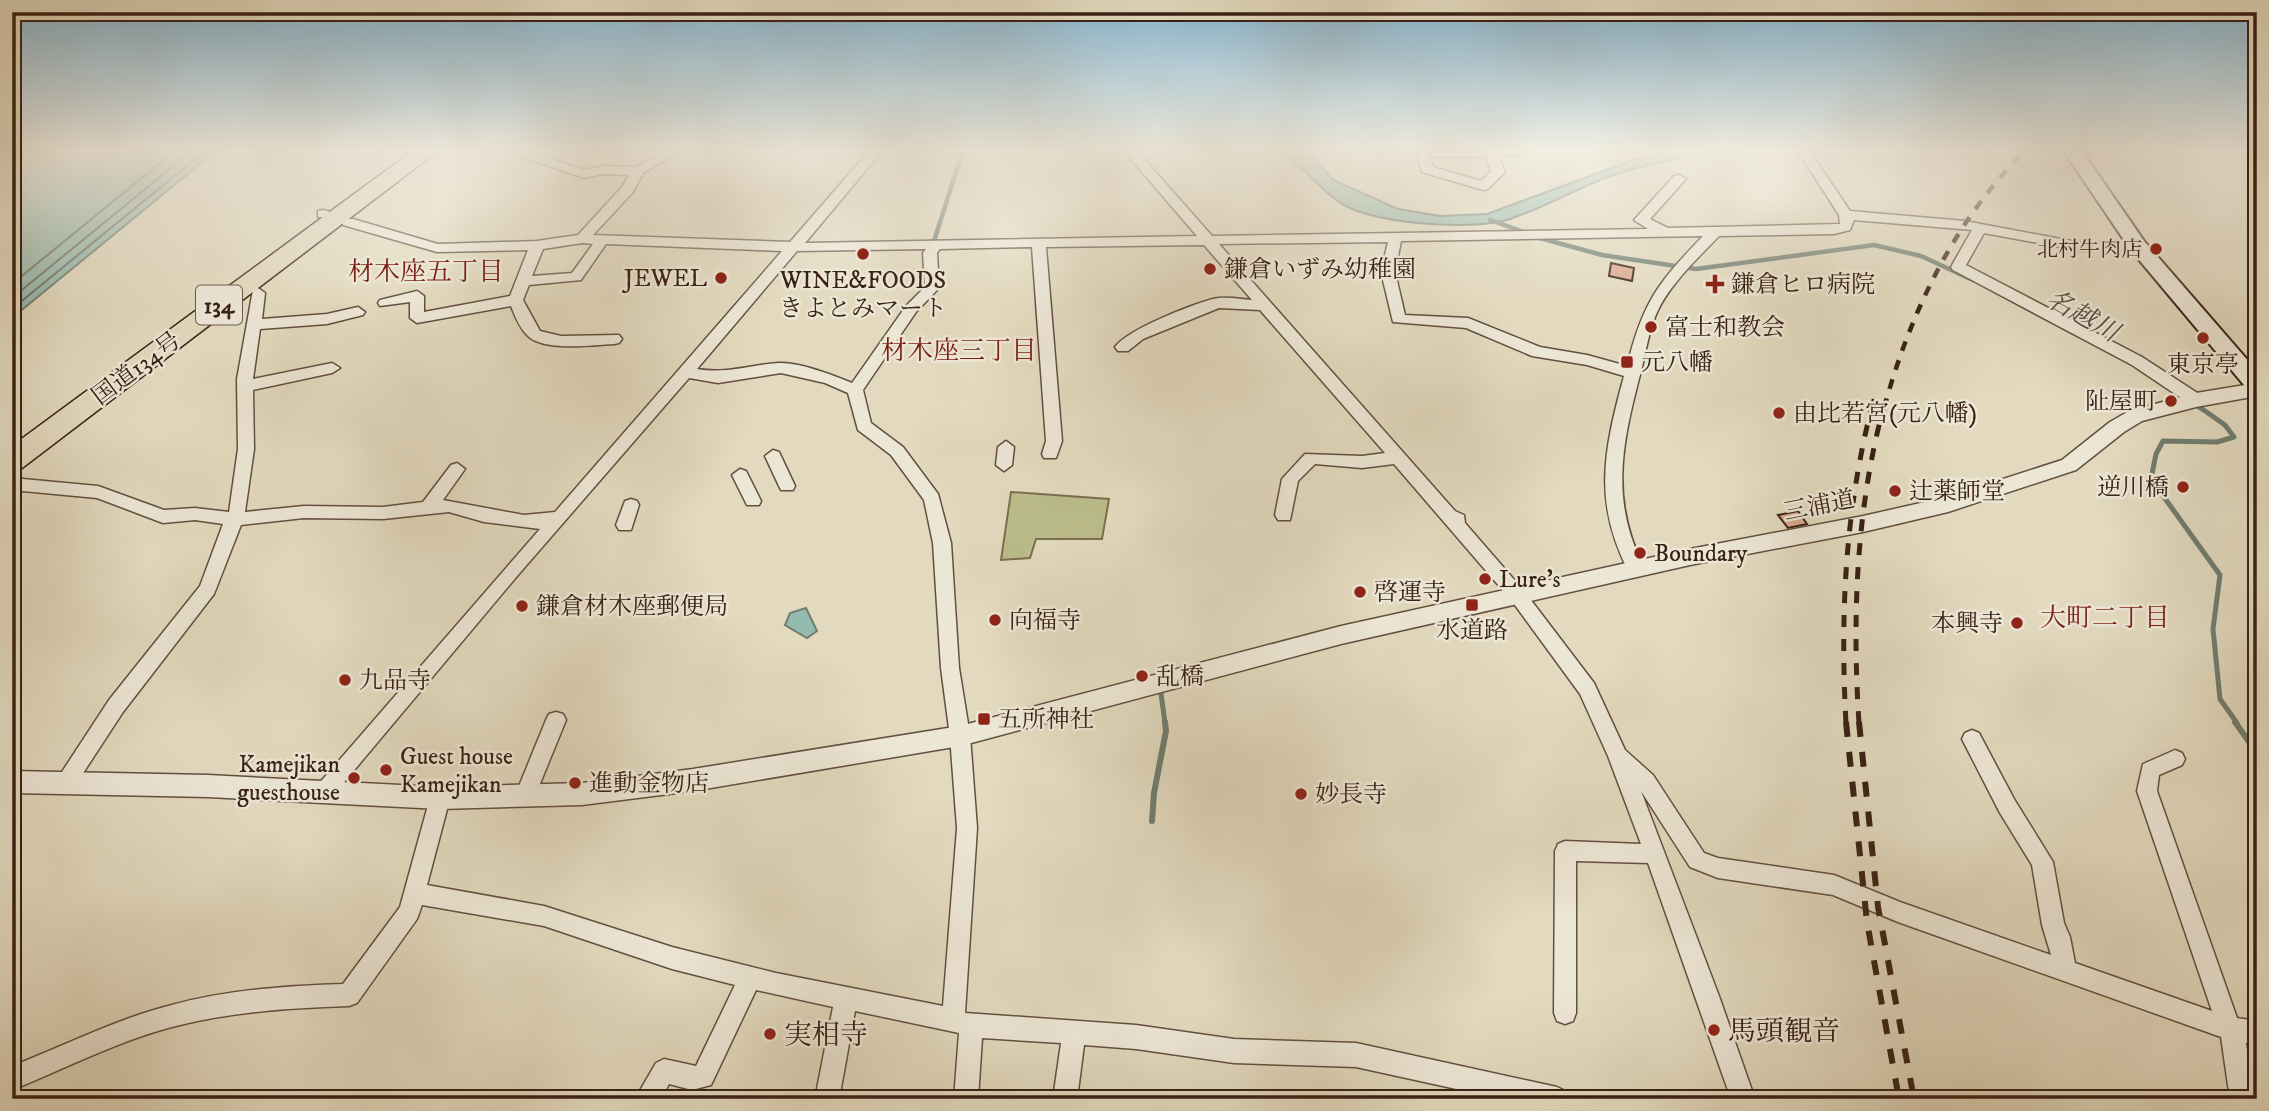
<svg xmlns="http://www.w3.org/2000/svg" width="2269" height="1111" font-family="'IM FELL DW Pica','Noto Serif JP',serif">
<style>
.green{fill:#bbbd8c;stroke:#7a6f50;stroke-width:2}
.water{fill:#95baaf;stroke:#707d71;stroke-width:2}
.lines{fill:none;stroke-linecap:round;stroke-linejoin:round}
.shore{stroke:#676e62;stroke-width:2}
.stream-far2{stroke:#707d71;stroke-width:4.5}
.stream-far1{stroke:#707d71;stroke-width:5}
.stream{stroke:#707d71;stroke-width:6}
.building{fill:#dba98f;stroke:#392115;stroke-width:2}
.minor-casing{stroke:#634f3f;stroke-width:3}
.tertiary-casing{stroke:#634f3f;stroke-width:3}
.secondary-casing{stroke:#392115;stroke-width:4}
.trunk-casing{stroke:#392115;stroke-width:3}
.minor{fill:#ece6d5;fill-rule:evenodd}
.tertiary{fill:#ece6d5;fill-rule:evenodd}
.secondary{fill:#ece6d5;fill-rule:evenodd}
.trunk{fill:#e2d9be;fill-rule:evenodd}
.rail-far2{stroke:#392115;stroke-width:4.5;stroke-dasharray:10 10;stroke-linecap:butt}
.rail-far1{stroke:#392115;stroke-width:5;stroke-dasharray:12 12;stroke-linecap:butt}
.rail{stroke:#392115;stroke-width:6;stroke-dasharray:15 15;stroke-linecap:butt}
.poi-dot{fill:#8f2418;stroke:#ece6d5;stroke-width:2.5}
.labels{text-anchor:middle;stroke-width:5;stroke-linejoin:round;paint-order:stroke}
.far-poi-label{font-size:21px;fill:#392115;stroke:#ece6d5;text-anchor:end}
.shield{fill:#ece6d5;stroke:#6f5c4f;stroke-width:2}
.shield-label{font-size:23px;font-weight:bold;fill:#392115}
.poi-label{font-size:24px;fill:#392115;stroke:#ece6d5;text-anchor:start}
.street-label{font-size:24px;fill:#392115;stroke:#ece6d5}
.neighbourhood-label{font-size:26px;fill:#7a1f14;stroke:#ece6d5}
.water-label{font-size:26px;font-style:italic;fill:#554f43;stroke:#ece6d5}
.near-poi-label{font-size:28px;fill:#392115;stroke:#ece6d5;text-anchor:start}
</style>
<rect width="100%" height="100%" fill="#e2d9be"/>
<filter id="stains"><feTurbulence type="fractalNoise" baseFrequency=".00286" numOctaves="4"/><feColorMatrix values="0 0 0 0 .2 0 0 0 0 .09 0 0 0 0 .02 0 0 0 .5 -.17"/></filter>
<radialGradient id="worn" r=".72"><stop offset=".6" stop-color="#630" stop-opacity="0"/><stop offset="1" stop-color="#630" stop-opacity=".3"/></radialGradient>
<path class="green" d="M 1011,492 L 1109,499 L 1102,539 L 1036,539 L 1030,558 L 1001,560 Z"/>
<g class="water">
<path d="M 12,150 L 217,150 L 12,318 Z"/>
<path d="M 1278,150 L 1306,150 L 1333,180 L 1398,209 L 1440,216 L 1487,214 L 1633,160 L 1673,150 L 1716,150 C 1682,158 1647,164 1613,175 C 1578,188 1545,207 1510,219 C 1475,231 1381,224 1348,207 C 1323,195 1304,165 1278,150 Z"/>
<path d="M 806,608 L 817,631 L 807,638 L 785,625 L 790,613 Z"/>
</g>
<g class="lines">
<g class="shore">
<path d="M 12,284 L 176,150"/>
<path d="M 12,298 L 193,150"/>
<path d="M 12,309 L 206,150"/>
</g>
<g class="stream-far2">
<path d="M 1490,220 L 1524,232"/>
<path d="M 1536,237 L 1602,255 L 1696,269 L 1874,245 L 1921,256 L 1973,280"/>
<path d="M 934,241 L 963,150"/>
<path d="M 2195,404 L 2200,408"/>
</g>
<g class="stream-far1">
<path d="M 2198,406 L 2225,425 L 2234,437 L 2217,442 L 2163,441 L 2156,454 L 2151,479 L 2220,575 L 2213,629 L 2220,699 L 2237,723"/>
<path d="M 1160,686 L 1165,723"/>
</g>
<g class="stream">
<path d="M 2235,722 L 2257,753"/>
<path d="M 1152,821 L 1154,793 L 1166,731 L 1165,722"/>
</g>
</g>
<g class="building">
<path d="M 1611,263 L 1634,268 L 1632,281 L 1609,276 Z"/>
<path d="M 1798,511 L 1807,524 L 1788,528 L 1778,515 Z"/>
</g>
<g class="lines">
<defs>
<g id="minor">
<path d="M 503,150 L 522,150 L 585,170 L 603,166 L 636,167 L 667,150 L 682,150 L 643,173 L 633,192 L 593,235 L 790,242 L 870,150 L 883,150 L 805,243 L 1197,236 L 1123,150 L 1136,150 L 1212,236 L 1648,229 L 1634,220 L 1674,176 L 1679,175 L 1686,179 L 1650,219 L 1668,228 L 1840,224 L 1839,215 L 1797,150 L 1809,150 L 1850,211 L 1965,221 L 2082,243 L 2142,242 L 2142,248 L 2137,249 L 2082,251 L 1984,233 L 1966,265 L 2142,357 L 2202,396 L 2204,400 L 2202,404 L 2190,404 L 2132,365 L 1953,270 L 1951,267 L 1972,230 L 1854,220 L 1850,230 L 1834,234 L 1719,236 C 1698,258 1675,279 1660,306 C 1650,325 1647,346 1642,367 C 1623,440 1608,499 1645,569 L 1642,574 L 1630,574 C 1592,503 1604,450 1624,376 L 1587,365 L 1532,356 L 1466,328 L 1393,322 L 1381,272 L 1388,242 L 1219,244 L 1455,511 L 1464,515 L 1465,523 L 1524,591 L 1594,683 L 1625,750 L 1653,775 L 1704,853 L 1718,858 L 1834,875 L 1900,902 L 2051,955 L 2042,925 L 2032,865 L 2000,813 L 1962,739 L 1965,733 L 1972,730 L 1979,733 L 2014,799 L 2053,862 L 2064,923 L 2070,937 L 2075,963 L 2212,1011 L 2137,791 L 2143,764 L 2175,750 L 2182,753 L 2185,759 L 2182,765 L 2159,775 L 2157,791 L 2237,1018 L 2257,1021 L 2257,1044 L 2246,1043 L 2254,1099 L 2230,1099 L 2221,1037 L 1898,922 L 1833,895 L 1718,878 L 1690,867 L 1641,791 L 1719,996 L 1755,1099 L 1731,1099 L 1648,863 L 1576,861 L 1576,1013 L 1573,1021 L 1565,1024 L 1557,1021 L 1554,1013 L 1555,851 L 1558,844 L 1565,841 L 1641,844 L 1608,756 L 1580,694 L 1512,601 L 1394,464 L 1362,468 L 1315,464 L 1298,481 L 1290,520 L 1278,520 L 1275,515 L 1282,479 L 1305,454 L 1362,456 L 1385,453 L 1260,310 L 1219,308 L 1143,339 L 1128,351 L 1118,351 L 1115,347 C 1128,329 1191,305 1213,299 C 1225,296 1240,299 1252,300 L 1204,245 L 1046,247 L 1062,441 L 1056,458 L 1044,458 L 1042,454 L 1046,441 L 1032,247 L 940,249 L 937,253 L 939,288 L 916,312 L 863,390 L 871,423 L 903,447 L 938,494 L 951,543 L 959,668 L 970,736 L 977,828 L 965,1013 L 1136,1025 L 1234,1039 L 1356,1043 L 1557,1087 L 1565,1091 L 1569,1099 L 1502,1099 L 1356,1067 L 1234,1063 L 1136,1049 L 1084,1045 L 1077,1099 L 1053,1099 L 1061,1043 L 982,1038 L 978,1099 L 954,1099 L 959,1033 L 855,1011 L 839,1099 L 815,1099 L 833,1007 L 756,990 L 711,1085 L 692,1090 L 669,1084 L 661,1099 L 635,1099 L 656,1063 L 664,1059 L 696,1066 L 735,985 L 672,969 L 544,926 L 422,905 L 417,919 L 357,1003 L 349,1006 C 288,1008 227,1012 168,1028 C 114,1043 64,1069 12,1090 L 12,1066 C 64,1046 114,1020 168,1006 C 225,990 284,986 343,984 L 400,907 L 430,798 L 433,792 L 440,789 L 447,792 L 450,798 L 427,885 L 544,906 L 672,947 L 776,973 L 943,1006 L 957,828 L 950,736 L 941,668 L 933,543 L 924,500 L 891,455 L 858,430 L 848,393 L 825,383 L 781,373 L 718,383 L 689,378 L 518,575 L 330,799 L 323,802 L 316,799 L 313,793 L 316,787 L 540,529 L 484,522 L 449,512 L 383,519 L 304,518 L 241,525 L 214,594 L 123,712 L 72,790 L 65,793 L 58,790 L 55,784 L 58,778 L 109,700 L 200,586 L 223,524 L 195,520 L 163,523 L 97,498 L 12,490 L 12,478 L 98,486 L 164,510 L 195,508 L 229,512 L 238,449 L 237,379 L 253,290 L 258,288 L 265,293 L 262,319 L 327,314 L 358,307 L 365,312 L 363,315 L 327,324 L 260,329 L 253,379 L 332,363 L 340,368 L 332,373 L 253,390 L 254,449 L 245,512 L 304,506 L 383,507 L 423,502 L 451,465 L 457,463 L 465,469 L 443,500 L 524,515 L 555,512 L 782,251 L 606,244 L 581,280 L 529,285 L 523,300 L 540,331 L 561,336 L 619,335 L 622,339 L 619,343 L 614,344 C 593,345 542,352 527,335 C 519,327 515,316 511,306 L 417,323 L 410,318 L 410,302 L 380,306 L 378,303 L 380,300 L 417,291 L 424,296 L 424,312 L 510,296 L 528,250 L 437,252 L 343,225 L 343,219 L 353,219 L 438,244 L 537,241 L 578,235 L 622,187 L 629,175 L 603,174 L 584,178 ZM 1703,236 C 1657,284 1643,302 1627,366 L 1587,355 L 1540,347 L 1468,318 L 1405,315 L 1395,272 L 1401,241 ZM 582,243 L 593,244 L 572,273 L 532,276 L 543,249 ZM 926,249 L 923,253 L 925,287 L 906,306 L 852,383 C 833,375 799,362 778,363 C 749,365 727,374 697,369 L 797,251 Z"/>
<path d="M 1420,150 L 1531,150 L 1520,155 L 1499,156 L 1505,172 L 1488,189 L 1483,190 L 1422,172 L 1417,153 ZM 1486,156 L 1491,171 L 1481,181 L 1433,167 L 1430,157 Z"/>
<path d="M 323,210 L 330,212 L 330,218 L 318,217 L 318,211 Z"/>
<path d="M 1006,441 L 1014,447 L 1012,465 L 1004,471 L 996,465 L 998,447 Z"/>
<path d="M 773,450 L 779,452 L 795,486 L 793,490 L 781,490 L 779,486 L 765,456 Z"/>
<path d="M 740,469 L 746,471 L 761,501 L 759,505 L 747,505 L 732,475 Z"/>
<path d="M 631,499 L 637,501 L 639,505 L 631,530 L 619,530 L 616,525 L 625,501 Z"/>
<path d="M 556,712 L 563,714 L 566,720 L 535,796 L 532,802 L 525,805 L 518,802 L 515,796 L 546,720 L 549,714 Z"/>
</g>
<path id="tertiary" d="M 2257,383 L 2257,396 L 2196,407 L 2142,421 L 2124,432 L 2076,470 L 1948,512 L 1863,532 L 1690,565 L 1341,644 L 960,746 L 693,791 L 582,805 L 440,809 L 208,797 L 12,793 L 12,771 L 208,775 L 440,787 L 582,783 L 693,769 L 960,726 L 1341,626 L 1690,549 L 1863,516 L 1947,497 L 2062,460 L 2110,422 L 2129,411 L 2196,393 Z"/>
<path id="secondary" d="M 2063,150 L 2081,150 L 2144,241 L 2257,371 L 2257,393 L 2249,391 L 2130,249 Z"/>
<path id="trunk" d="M 414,150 L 439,150 L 22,468 L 12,471 L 12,446 Z"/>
</defs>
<use href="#minor" class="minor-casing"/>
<use href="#tertiary" class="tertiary-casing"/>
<use href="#secondary" class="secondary-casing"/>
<use href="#trunk" class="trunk-casing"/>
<use href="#minor" class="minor"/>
<use href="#tertiary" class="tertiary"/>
<use href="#secondary" class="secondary"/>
<use href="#trunk" class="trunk"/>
<g class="rail-far2">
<path d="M 1872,408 L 1874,399"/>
<path d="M 1884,408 C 1910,313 1955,219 2026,150"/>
</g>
<g class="rail-far1">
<path d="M 1846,723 C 1840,615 1845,511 1872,406"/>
<path d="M 1859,723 C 1852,618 1856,508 1884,406"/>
</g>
<g class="rail">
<path d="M 1846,722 L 1867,922 L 1899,1099"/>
<path d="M 1859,722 L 1878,907 L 1914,1099"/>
</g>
</g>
<linearGradient id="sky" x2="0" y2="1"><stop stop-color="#87b6d1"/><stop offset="0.49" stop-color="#f2eee2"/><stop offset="1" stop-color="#f2eee2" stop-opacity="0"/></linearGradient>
<rect width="2269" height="306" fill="url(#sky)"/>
<g class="poi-dot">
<circle cx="2156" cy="249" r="7"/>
<circle cx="863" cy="254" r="7"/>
<circle cx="1210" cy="269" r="7"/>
<circle cx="721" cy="278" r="7"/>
<path d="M1711.5 273.5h7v7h7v7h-7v7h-7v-7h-7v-7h7z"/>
<circle cx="1651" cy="327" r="7"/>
<circle cx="2203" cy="338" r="7"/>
<rect x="1620" y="355" width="14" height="14" rx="3.5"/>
<circle cx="2171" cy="401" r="7"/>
<circle cx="1779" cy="413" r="7"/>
<circle cx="2183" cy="487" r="7"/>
<circle cx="1895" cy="491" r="7"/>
<circle cx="1640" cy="553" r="7"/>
<circle cx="1485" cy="579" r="7"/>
<circle cx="1360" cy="592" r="7"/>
<rect x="1465" y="598" width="14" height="14" rx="3.5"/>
<circle cx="522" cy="606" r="7"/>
<circle cx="995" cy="620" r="7"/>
<circle cx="2017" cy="623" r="7"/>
<circle cx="1142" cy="676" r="7"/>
<circle cx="345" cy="680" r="7"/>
<rect x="977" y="712" width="14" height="14" rx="3.5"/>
<circle cx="386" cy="770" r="7"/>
<circle cx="354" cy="778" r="7"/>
<circle cx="575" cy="783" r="7"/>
<circle cx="1301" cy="794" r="7"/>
<circle cx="1714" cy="1030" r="7"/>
<circle cx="770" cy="1034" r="7"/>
</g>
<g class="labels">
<g class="far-poi-label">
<text x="2142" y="256">北村牛肉店</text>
</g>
<rect class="shield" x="196" y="285.5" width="46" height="39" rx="5"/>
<g class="shield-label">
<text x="219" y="313">134</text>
</g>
<g class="poi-label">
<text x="1224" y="277">鎌倉いずみ幼稚園</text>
<text x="707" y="286" text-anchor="end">JEWEL</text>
<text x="863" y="288" text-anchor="middle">WINE&amp;FOODS<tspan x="863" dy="28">きよとみマート</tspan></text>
<text x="1731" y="292">鎌倉ヒロ病院</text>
<text x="1665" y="335">富士和教会</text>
<text x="1641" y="370">元八幡</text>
<text x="2203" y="372" text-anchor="middle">東京亭</text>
<text x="2157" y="409" text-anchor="end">阯屋町</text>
<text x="1793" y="421">由比若宮(元八幡)</text>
<text x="2169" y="495" text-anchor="end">逆川橋</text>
<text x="1909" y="499">辻薬師堂</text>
<text x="1654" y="561">Boundary</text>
<text x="1499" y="587">Lure's</text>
<text x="1374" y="600">啓運寺</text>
<text x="536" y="614">鎌倉材木座郵便局</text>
<text x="1009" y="628">向福寺</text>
<text x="2003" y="631" text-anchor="end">本興寺</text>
<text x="1472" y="638" text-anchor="middle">水道路</text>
<text x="1156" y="684">乱橋</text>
<text x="359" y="688">九品寺</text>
<text x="998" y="727">五所神社</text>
<text x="400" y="764">Guest house<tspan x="400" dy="28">Kamejikan</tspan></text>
<text x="340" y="772" text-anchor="end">Kamejikan<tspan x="340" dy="28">guesthouse</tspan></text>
<text x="589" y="791">進動金物店</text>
<text x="1315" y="802">妙長寺</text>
</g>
<g class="street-label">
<text transform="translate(136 368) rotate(-37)" y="8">国道134号</text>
<text transform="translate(1819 505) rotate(-11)" y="8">三浦道</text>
</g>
<g class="neighbourhood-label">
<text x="426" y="280">材木座五丁目</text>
<text x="959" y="359">材木座三丁目</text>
<text x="2105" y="626">大町二丁目</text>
</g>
<g class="water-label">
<text transform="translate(2083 315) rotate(29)" y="9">名越川</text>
</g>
<g class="near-poi-label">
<text x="1728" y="1040">馬頭観音</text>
<text x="784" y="1044">実相寺</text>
</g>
</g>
<rect width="2269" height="1111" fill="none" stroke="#e2d9be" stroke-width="42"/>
<rect x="14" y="14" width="2241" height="1083" fill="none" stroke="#392115" stroke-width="3.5"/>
<rect x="21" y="21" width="2227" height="1069" fill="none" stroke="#392115" stroke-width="2"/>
<rect width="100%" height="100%" filter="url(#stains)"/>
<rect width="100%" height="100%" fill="url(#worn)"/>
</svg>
